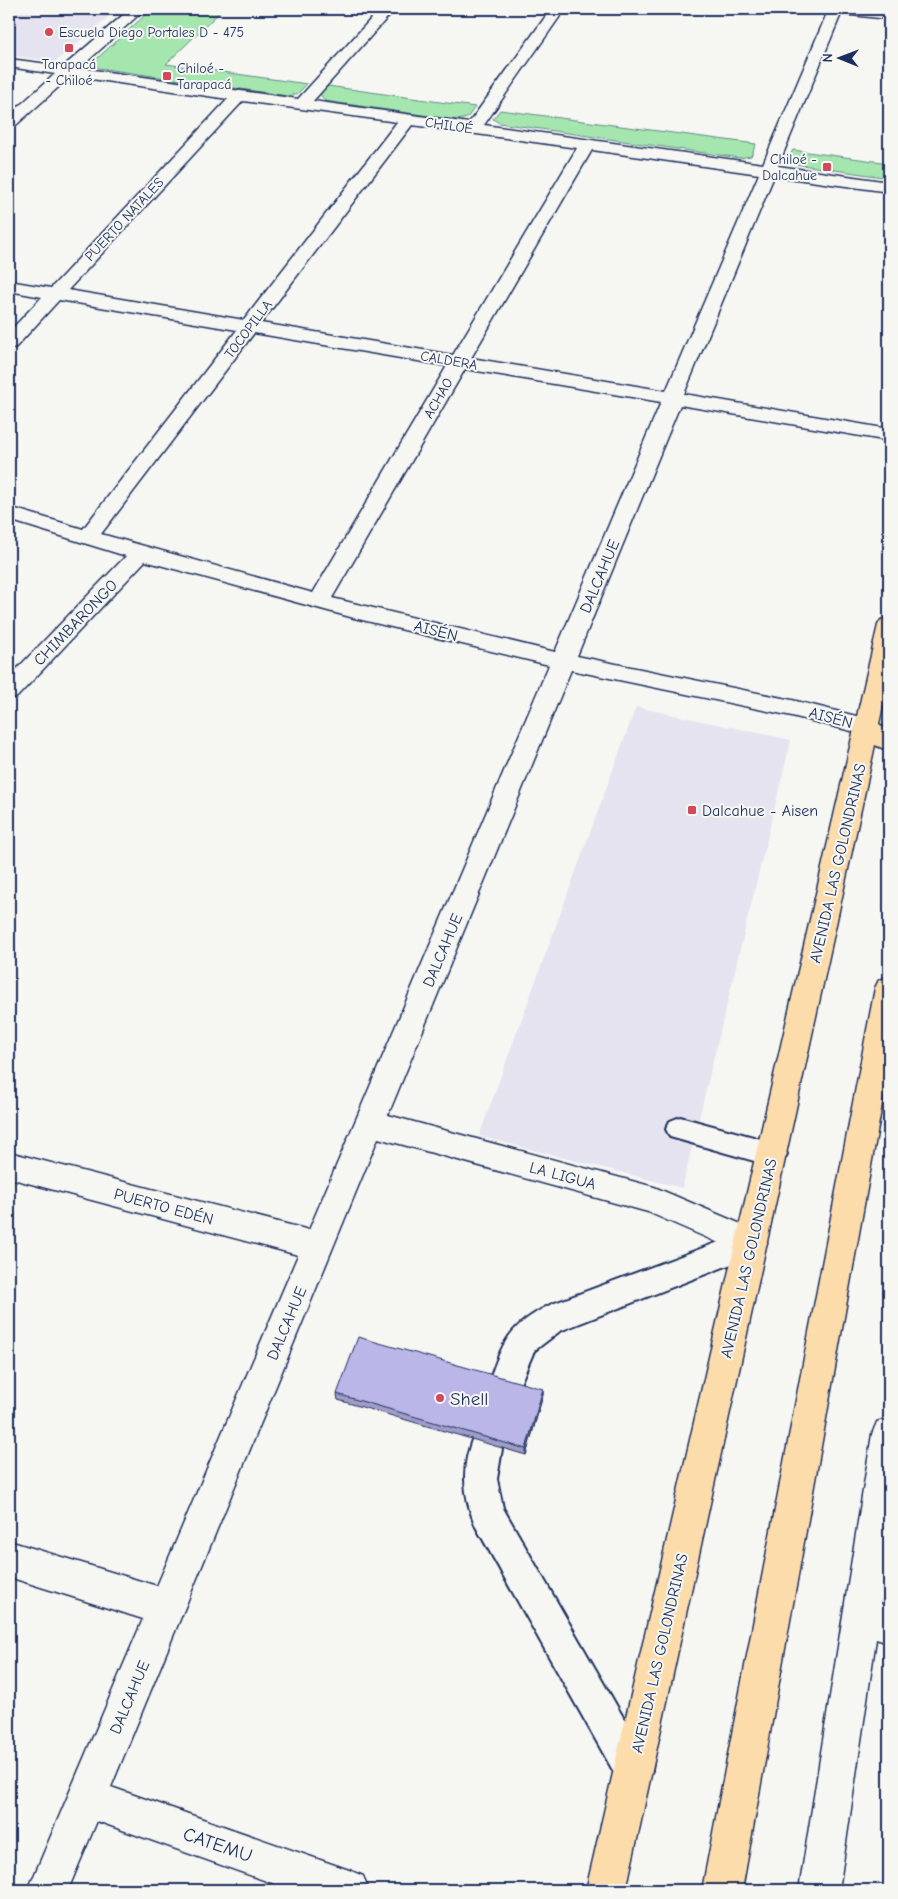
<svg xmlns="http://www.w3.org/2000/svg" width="898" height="1899" font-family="'Comic Neue',sans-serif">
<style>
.built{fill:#e4e3ef}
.green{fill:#a5e6af;stroke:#608a86}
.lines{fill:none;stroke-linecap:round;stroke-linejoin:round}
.service-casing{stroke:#1b2f5e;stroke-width:4}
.minor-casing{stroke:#1b2f5e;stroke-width:3}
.primary-casing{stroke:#1b2f5e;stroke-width:3}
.service{fill:#f6f6f2;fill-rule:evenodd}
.minor{fill:#f6f6f2;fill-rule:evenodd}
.primary{fill:#fddcac;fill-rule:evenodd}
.wall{fill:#a09dc7;stroke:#1b2f5e}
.shaded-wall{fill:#827fa2;stroke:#1b2f5e}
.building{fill:#bab6e7;stroke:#1b2f5e}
.poi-dot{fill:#d1495b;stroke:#f6f6f2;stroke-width:2}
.labels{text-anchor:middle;stroke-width:4;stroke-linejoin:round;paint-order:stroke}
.far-poi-label{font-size:14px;fill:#1b2f5e;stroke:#f6f6f2;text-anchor:start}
.far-street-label{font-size:14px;fill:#1b2f5e;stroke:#f6f6f2}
.street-label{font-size:16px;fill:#1b2f5e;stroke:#f6f6f2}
.poi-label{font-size:16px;fill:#1b2f5e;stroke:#f6f6f2;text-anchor:start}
.near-poi-label{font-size:19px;fill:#1b2f5e;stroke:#f6f6f2;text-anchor:start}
.near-street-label{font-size:19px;fill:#1b2f5e;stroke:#f6f6f2}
</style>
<rect width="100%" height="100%" fill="#f6f6f2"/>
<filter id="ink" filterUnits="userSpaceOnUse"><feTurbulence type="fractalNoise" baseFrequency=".02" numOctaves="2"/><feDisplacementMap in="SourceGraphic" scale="10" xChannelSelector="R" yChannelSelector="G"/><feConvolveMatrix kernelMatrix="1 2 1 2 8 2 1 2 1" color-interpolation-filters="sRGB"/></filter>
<g filter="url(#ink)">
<g class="built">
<path d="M 9,9 L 117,9 L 55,62 L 9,55 Z"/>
<path d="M 636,707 L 791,740 L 682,1188 L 479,1136 Z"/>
</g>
<g class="green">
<path d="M 152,9 L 223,9 L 166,64 L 307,84 L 297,94 L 288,96 L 99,68 L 92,63 Z"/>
<path d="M 328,86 L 475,107 L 467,118 L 457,120 L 325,101 L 320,94 Z"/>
<path d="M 500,110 L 756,144 L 751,156 L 740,158 L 499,123 L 493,119 Z"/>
<path d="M 793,150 L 889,163 L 889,178 L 795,164 L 788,159 Z"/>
</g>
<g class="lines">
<defs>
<g id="service">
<path d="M 680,1117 L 772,1142 L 782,1145 L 787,1154 L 782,1163 L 772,1166 L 670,1137 L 666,1129 L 670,1121 Z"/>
<path d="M 751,1230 L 762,1234 L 766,1243 L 762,1252 L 560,1331 L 534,1351 L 515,1396 L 504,1400 L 493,1396 L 488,1385 C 503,1341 509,1325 552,1304 Z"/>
<path d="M 487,1427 L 499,1432 L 503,1443 L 497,1479 L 503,1508 L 646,1757 L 652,1770 L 646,1783 L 633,1789 L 620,1783 L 476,1527 C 462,1493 461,1465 475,1432 Z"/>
</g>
<g id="minor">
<path d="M 130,9 L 145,9 L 80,68 L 298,99 L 380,9 L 395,9 L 313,101 L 469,123 L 551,9 L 565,9 L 484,125 L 763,164 L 828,11 L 827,9 L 889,11 L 889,19 L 841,14 L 778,166 L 889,182 L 889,192 L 774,176 L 684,394 L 889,429 L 889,441 L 680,405 L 577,656 L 792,700 L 876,721 L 879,727 L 876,733 L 867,735 L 792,716 L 571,670 L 388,1115 L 654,1187 L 762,1233 L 767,1243 L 762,1253 L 751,1257 L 648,1212 L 378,1138 L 111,1787 L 349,1870 L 363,1876 L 369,1890 L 292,1890 L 97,1821 L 68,1890 L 28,1890 L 143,1619 L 9,1577 L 9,1541 L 157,1586 L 298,1255 L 9,1178 L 9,1152 L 309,1230 L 549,665 L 354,618 L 145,561 L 17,697 L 9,699 L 9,677 L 126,556 L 9,520 L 9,507 L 83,529 L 237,330 L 59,300 L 16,347 L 9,349 L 9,332 L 42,297 L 9,291 L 9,281 L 51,288 L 228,99 L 71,76 L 15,126 L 9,128 L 9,115 L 55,74 L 9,67 L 9,59 L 64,66 ZM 243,101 L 397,122 L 244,320 L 68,290 ZM 412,125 L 577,148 L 453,355 L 261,323 ZM 592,150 L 759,174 L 666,391 L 471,358 ZM 254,333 L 447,366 L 313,593 L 101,534 ZM 465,369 L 661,402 L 555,652 L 332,598 Z"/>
<path d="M 889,1418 L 889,1550 L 881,1604 L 889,1607 L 889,1643 L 876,1639 L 839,1890 L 799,1890 L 872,1434 L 877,1422 Z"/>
</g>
<g id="primary">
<path d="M 889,618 L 889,677 L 879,724 L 889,731 L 889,751 L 875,745 L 626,1890 L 586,1890 L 878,625 L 881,620 Z"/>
<path d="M 889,977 L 889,1065 L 742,1890 L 702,1890 L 875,988 L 879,980 Z"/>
</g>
</defs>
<use href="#service" class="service-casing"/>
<use href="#minor" class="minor-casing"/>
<use href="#primary" class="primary-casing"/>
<use href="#service" class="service"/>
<use href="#minor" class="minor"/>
<use href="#primary" class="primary"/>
</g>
<path class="wall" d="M 543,1389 L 543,1395 L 526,1455 L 338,1400 L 337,1394 Z"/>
<path class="shaded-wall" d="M 543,1389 L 543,1395 L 526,1455 L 526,1449 Z"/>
<path class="building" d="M 358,1337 L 543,1389 L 526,1449 L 337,1394 Z"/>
</g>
<g class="poi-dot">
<circle cx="49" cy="32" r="5"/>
<rect x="64" y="43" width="10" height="10" rx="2.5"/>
<rect x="162" y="71" width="10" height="10" rx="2.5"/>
<rect x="822" y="162" width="10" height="10" rx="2.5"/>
<rect x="687" y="805" width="10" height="10" rx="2.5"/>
<circle cx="440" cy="1398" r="5"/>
</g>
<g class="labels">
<g class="far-poi-label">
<text x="59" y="37">Escuela Diego Portales D - 475</text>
<text x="69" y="69" text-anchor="middle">Tarapacá<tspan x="69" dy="16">- Chiloé</tspan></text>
<text x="177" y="73">Chiloé -<tspan x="177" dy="16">Tarapacá</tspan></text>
<text x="817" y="164" text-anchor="end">Chiloé -<tspan x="817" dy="16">Dalcahue</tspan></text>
</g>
<g class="far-street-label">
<text transform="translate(449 125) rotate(8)" y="5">CHILOÉ</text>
<text transform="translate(124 219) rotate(-47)" y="5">PUERTO NATALES</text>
<text transform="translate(248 329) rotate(-53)" y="5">TOCOPILLA</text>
<text transform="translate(449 360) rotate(10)" y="5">CALDERA</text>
<text transform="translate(438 398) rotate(-60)" y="5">ACHAO</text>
</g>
<g class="street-label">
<text transform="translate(599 576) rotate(-67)" y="6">DALCAHUE</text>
<text transform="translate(75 622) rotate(-46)" y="6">CHIMBARONGO</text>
<text transform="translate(436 630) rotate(14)" y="6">AISÉN</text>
<text transform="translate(831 717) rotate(15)" y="6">AISÉN</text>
<text transform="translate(837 863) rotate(-77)" y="6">AVENIDA LAS GOLONDRINAS</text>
<text transform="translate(442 950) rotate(-67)" y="6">DALCAHUE</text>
<text transform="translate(563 1175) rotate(15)" y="6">LA LIGUA</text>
<text transform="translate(164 1206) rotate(15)" y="6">PUERTO EDÉN</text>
<text transform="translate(748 1258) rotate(-77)" y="6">AVENIDA LAS GOLONDRINAS</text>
<text transform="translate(286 1323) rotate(-67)" y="6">DALCAHUE</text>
<text transform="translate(659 1653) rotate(-77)" y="6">AVENIDA LAS GOLONDRINAS</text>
<text transform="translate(129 1697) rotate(-67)" y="6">DALCAHUE</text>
</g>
<g class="poi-label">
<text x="702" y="816">Dalcahue - Aisen</text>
</g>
<g class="near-poi-label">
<text x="450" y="1405">Shell</text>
</g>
<g class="near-street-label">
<text transform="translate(218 1844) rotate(19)" y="7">CATEMU</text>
</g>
</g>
<rect width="898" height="1899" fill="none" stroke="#f6f6f2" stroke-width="30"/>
<rect x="15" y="15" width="868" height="1869" fill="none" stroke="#1b2f5e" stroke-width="2" filter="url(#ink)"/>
<g transform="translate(840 58) rotate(271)" stroke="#f6f6f2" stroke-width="4" paint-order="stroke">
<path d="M0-4L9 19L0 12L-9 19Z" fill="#1b2f5e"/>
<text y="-8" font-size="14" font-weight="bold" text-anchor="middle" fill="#1b2f5e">N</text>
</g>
</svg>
